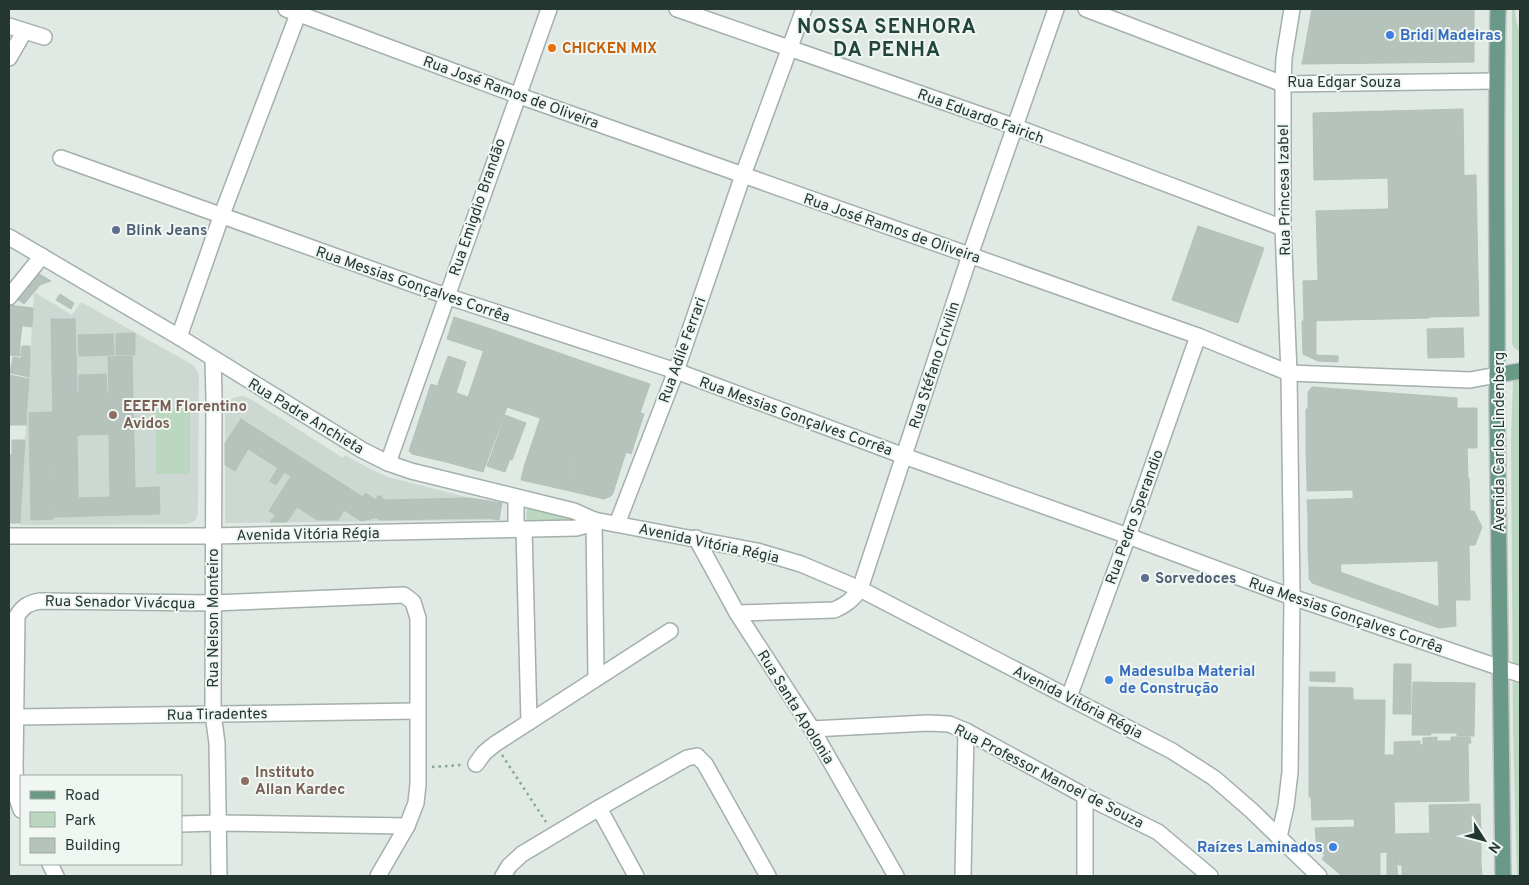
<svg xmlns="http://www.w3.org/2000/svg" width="1529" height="885" font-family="Overpass,sans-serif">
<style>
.built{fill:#ced8d3}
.green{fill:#bbd7c0}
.building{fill:#b6c3bd;stroke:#b3c1ba;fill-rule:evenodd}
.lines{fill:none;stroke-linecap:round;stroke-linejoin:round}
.minor-casing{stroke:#a4b0aa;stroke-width:18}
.major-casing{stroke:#bdc3c1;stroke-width:18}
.path{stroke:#84a89a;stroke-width:2.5;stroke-dasharray:2.5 4;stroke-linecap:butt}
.minor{stroke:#fff;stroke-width:15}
.major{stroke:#6a9988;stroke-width:15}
.shop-dot{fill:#3f7fe0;stroke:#f0f6f2;stroke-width:2}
.food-dot{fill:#e8710a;stroke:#f0f6f2;stroke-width:2}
.service-dot{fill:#5c6f8a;stroke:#f0f6f2;stroke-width:2}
.education-dot{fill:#8d6e63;stroke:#f0f6f2;stroke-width:2}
.labels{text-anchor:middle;stroke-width:4;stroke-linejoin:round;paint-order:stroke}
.shop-label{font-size:15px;font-weight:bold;fill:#366cbe;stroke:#f0f6f2;text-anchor:start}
.food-label{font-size:15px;font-weight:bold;fill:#c56008;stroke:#f0f6f2;text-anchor:start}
.street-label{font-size:15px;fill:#233730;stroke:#f0f6f2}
.service-label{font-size:15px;font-weight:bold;fill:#4e5e75;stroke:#f0f6f2;text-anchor:start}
.education-label{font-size:15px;font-weight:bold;fill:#785e54;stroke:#f0f6f2;text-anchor:start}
.district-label{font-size:20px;font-weight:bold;letter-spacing:1px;fill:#22463a;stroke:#f0f6f2}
</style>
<rect width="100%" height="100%" fill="#e0e9e4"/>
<g class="built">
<path d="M 34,292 L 72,315 L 81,302 L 193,365 L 197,370 L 199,375 L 198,513 L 195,521 L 187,524 L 20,525 Z"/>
<path d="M 243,396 L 251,399 L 343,458 L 345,455 L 372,470 L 388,477 L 470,498 L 502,503 L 499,520 L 225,523 L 225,410 L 231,399 L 235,397 Z"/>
</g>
<g class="green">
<path d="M 1512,9 L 1515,9 L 1516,20 L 1520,33 L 1519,351 L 1514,348 L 1512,344 Z"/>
<path d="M 1520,376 L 1520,876 L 1517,876 L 1513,731 L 1511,439 L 1513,379 Z"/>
<path d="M 190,408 L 190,474 L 156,474 L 156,409 Z"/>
<path d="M 527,507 L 576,519 L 580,520 L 526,522 Z"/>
</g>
<g class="building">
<path d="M 1312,9 L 1474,9 L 1474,62 L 1302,64 Z"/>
<path d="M 1463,109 L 1464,176 L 1314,180 L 1313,113 Z"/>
<path d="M 1476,175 L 1478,276 L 1390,278 L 1388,178 Z"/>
<path d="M 1388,209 L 1390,278 L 1318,280 L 1316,211 Z"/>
<path d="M 1198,226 L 1264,248 L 1238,323 L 1172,300 Z"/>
<path d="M 38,273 L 51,281 L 40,285 L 24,304 L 16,298 Z"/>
<path d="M 1478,276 L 1479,316 L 1429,317 L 1428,277 Z"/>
<path d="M 1428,277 L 1429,318 L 1304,321 L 1303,281 Z"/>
<path d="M 60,294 L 74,303 L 71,309 L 56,300 Z"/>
<path d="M 9,305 L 33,308 L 32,327 L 9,324 Z"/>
<path d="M 454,317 L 491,329 L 484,351 L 447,339 Z"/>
<path d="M 51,319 L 75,319 L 77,393 L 79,393 L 79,375 L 106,374 L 107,394 L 109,394 L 108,357 L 132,356 L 135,488 L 159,487 L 160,514 L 55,517 ZM 109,434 L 110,497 L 78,498 L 77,435 Z"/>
<path d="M 1302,321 L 1316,321 L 1316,355 L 1338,356 L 1338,362 L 1318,361 L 1303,354 Z"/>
<path d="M 9,324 L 22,326 L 20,342 L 9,340 Z"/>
<path d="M 1463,328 L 1464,357 L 1428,358 L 1427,329 Z"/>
<path d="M 491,329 L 562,354 L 540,418 L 507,407 L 483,472 L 446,462 Z"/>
<path d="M 135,333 L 135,355 L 116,355 L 116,334 Z"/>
<path d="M 113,334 L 114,355 L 79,356 L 78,335 Z"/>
<path d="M 9,340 L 20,342 L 20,356 L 9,355 Z"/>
<path d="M 22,346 L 30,346 L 30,360 L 21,359 Z"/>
<path d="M 562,354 L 605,369 L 569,477 L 524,467 Z"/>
<path d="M 448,356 L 466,362 L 456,393 L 437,387 Z"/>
<path d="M 13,357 L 30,360 L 29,377 L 10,373 Z"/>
<path d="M 605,369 L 650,384 L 640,413 L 644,414 L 631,454 L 626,452 L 613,493 L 611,496 L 604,499 L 566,490 Z"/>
<path d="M 9,375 L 29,379 L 27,404 L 9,404 Z"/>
<path d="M 431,384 L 468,397 L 446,462 L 412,454 L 409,451 Z"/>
<path d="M 1312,387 L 1339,389 L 1339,409 L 1308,409 L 1308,392 Z"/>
<path d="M 1339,389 L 1457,398 L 1457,408 L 1339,409 Z"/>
<path d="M 9,404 L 27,404 L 26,425 L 9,425 Z"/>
<path d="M 1477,408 L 1477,448 L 1306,448 L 1306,409 Z"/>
<path d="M 52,412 L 54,519 L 31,520 L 29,413 Z"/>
<path d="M 505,415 L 526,423 L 512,460 L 492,453 Z"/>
<path d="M 241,419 L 363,497 L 365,493 L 381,503 L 371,519 L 361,521 L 344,510 L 338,520 L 317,520 L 297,507 L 287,522 L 270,522 L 276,515 L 269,511 L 291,476 L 284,472 L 276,485 L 270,481 L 278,468 L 248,449 L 235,471 L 225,465 L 225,443 Z"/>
<path d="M 12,440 L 25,440 L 24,455 L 12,455 Z"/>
<path d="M 1467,447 L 1468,478 L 1307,482 L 1306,448 Z"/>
<path d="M 492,453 L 510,459 L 505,472 L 487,466 Z"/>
<path d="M 9,455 L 24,455 L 20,523 L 9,523 Z"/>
<path d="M 524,467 L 569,477 L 566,490 L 521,480 Z"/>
<path d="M 1469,478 L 1470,511 L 1403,513 L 1403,479 Z"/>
<path d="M 1403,479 L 1403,497 L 1353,499 L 1353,481 Z"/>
<path d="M 1353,481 L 1353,490 L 1307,491 L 1307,482 Z"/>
<path d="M 377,496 L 381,496 L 384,500 L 470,498 L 502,503 L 499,520 L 489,518 L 379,520 L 379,518 L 372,518 L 381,503 L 377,500 Z"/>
<path d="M 1403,497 L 1403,513 L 1308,516 L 1307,500 Z"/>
<path d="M 1474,511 L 1482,527 L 1475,545 L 1409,546 L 1409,513 Z"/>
<path d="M 1409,513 L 1409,546 L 1308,549 L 1308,516 Z"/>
<path d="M 1454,545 L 1456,626 L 1439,628 L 1312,583 L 1309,579 L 1309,567 L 1320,566 L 1320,571 L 1341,576 L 1340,572 L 1439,607 L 1438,561 L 1340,564 L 1340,548 Z"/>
<path d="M 1454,545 L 1469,545 L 1470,600 L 1455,600 Z"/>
<path d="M 1340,548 L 1341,576 L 1320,571 L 1320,566 L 1309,567 L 1308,549 Z"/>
<path d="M 1394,664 L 1411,664 L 1411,714 L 1393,714 Z"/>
<path d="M 1310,672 L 1335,672 L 1335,682 L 1310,681 Z"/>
<path d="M 1413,682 L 1475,683 L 1474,736 L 1457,736 L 1457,733 L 1431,733 L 1431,735 L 1412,735 Z"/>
<path d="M 1309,687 L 1353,688 L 1353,713 L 1309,713 Z"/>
<rect x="1353" y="700" width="32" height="13"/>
<path d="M 1309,713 L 1385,713 L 1384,755 L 1309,755 Z"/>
<path d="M 1437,737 L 1437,741 L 1451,741 L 1451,737 L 1470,737 L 1471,743 L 1468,743 L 1469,801 L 1394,802 L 1394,795 L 1309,797 L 1309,755 L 1394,755 L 1394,742 L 1420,741 L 1420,745 L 1423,745 L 1423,738 Z"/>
<path d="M 1394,795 L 1395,852 L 1355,853 L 1354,796 Z"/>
<path d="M 1354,796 L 1355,819 L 1312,820 L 1311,797 Z"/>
<path d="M 1480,804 L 1481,832 L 1430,833 L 1429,805 Z"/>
<path d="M 1355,827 L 1356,876 L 1342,876 L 1322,859 L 1325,855 L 1317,849 L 1315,828 Z"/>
<path d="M 1481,832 L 1481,863 L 1396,865 L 1395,834 Z"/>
<path d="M 1370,852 L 1371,876 L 1356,876 L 1355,853 Z"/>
<path d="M 1370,852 L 1380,852 L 1380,876 L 1371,876 Z"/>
<path d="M 1387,852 L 1395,852 L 1398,876 L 1387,876 Z"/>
<path d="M 1481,863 L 1482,876 L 1402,876 L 1402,865 Z"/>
</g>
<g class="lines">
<defs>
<g id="minor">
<path d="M 286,9 L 517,95 L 1198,336 L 1289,373 L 1470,380 L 1497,375"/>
<path d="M 677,9 L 1013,126 L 1283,228"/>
<path d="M 1086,9 L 1283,84 L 1496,81"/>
<path d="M 9,26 L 44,37"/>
<path d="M 9,58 L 24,32"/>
<path d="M 61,158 L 446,296 L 676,371 L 904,456 L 1128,536 L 1292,597 L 1501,668 L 1520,674"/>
<path d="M 9,237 L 179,337 L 362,450 L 388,463 L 411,471 L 574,511 L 594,520 L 757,551 L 801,564 L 860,589 L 1172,751 L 1214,778 L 1251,810 L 1319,876"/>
<path d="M 9,297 L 42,256"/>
<path d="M 179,337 L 221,217 L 300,9"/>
<path d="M 213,359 L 214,397 L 213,714 L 217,743 L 219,876"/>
<path d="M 388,463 L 549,9"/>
<path d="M 594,520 L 596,678"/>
<path d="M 617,524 L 676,371 L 743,175 L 804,9"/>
<path d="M 516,529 L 516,497"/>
<path d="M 524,529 L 529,722"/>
<path d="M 9,536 L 213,536 L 576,528 L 587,525 L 594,520"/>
<path d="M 696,538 L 737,613 L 812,729 L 896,876"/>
<path d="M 737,613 L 834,610 C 846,605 852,600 860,589 L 970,255 L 1056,9"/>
<path d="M 1069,697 L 1128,536 L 1198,336"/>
<path d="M 16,717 L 417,711"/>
<path d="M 812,729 L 928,723 L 949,724 L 966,731 L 1085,796 L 1158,832 L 1210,876"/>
<path d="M 476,764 L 484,753 L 495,744 L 670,631"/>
<path d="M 599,808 L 636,876"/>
<path d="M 21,810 L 16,795 L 15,767 L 17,616 C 23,606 29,603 40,601 L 213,603 L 404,595 L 413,602 L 418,618 L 418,784 L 416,803 L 407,826 L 378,876"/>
<path d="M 181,824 L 217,823 L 407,826"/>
<path d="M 1279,837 L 1286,806 L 1290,772 L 1292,597 L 1289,373 L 1283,228 L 1283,84 L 1284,58 L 1292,9"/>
<path d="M 50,864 L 56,876"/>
<path d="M 503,876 L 509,866 L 522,854 L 599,808 L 687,758 L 697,756 L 705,764 L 768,876"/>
<path d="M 963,876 L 966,731"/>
<path d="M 1085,876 L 1085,796"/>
</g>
<g id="major">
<path d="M 1498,9 C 1495,139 1498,270 1497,400 L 1503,876"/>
<path d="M 1497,375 L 1520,371"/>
</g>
</defs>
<use href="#minor" class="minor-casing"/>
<use href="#major" class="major-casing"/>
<g class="path">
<path d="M 502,755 L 546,822"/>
<path d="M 432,767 L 462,765"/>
</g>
<use href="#minor" class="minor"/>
<use href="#major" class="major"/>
</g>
<g class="shop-dot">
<circle cx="1390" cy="35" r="5"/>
<circle cx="1109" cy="680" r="5"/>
<circle cx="1333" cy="847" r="5"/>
</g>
<circle class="food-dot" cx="552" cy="48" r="5"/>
<g class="service-dot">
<circle cx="116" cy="230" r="5"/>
<circle cx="1145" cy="578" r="5"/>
</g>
<g class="education-dot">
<circle cx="113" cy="415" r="5"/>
<circle cx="245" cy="781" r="5"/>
</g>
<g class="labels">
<g class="shop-label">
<text x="1400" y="40">Bridi Madeiras</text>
<text x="1119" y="676">Madesulba Material<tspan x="1119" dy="17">de Construção</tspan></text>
<text x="1323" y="852" text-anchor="end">Raízes Laminados</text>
</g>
<g class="food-label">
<text x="562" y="53">CHICKEN MIX</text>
</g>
<g class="street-label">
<text x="1344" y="87">Rua Edgar Souza</text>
<text transform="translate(511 92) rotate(20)" y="5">Rua José Ramos de Oliveira</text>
<text transform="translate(981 116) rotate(20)" y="5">Rua Eduardo Fairich</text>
<text transform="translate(1284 190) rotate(-91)" y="5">Rua Princesa Izabel</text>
<text transform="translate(477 207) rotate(-71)" y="5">Rua Emigdio Brandão</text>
<text transform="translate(892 228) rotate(19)" y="5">Rua José Ramos de Oliveira</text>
<text transform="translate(413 284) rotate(19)" y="5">Rua Messias Gonçalves Corrêa</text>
<text transform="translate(682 350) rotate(-70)" y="5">Rua Adile Ferrari</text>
<text transform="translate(934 365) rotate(-72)" y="5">Rua Stéfano Crivilin</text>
<text transform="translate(306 416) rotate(31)" y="5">Rua Padre Anchieta</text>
<text transform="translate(796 416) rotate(20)" y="5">Rua Messias Gonçalves Corrêa</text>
<text transform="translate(1499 442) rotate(-90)" y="5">Avenida Carlos Lindenberg</text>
<text transform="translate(1134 517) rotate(-70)" y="5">Rua Pedro Sperandio</text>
<text transform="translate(308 534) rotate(-1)" y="5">Avenida Vitória Régia</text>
<text transform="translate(709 543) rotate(12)" y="5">Avenida Vitória Régia</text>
<text transform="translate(120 602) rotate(1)" y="5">Rua Senador Vivácqua</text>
<text transform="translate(1346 615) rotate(19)" y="5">Rua Messias Gonçalves Corrêa</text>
<text transform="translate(213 618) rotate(-90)" y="5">Rua Nelson Monteiro</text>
<text transform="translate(1078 702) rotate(27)" y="5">Avenida Vitória Régia</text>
<text transform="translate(796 707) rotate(58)" y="5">Rua Santa Apolonia</text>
<text transform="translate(217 714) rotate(-1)" y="5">Rua Tiradentes</text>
<text transform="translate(1049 776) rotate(27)" y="5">Rua Professor Manoel de Souza</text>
</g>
<g class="service-label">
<text x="126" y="235">Blink Jeans</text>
<text x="1155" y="583">Sorvedoces</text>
</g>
<g class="education-label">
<text x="123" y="411">EEEFM Florentino<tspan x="123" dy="17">Avidos</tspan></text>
<text x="255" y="777">Instituto<tspan x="255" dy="17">Allan Kardec</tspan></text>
</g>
<g class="district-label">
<text x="887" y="33">NOSSA SENHORA<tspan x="887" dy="23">DA PENHA</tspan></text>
</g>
</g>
<rect width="1529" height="885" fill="none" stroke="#233730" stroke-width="20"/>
<rect x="20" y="775" width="162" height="90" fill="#f0f6f2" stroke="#9eaaa4"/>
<rect x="30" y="791" width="25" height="8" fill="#6a9988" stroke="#9eaaa4"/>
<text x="65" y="800" font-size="15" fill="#233730">Road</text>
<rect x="30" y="812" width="25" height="15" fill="#bbd7c0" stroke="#9eaaa4"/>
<text x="65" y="825" font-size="15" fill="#233730">Park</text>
<rect x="30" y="838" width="25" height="15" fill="#b6c3bd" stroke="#9eaaa4"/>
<text x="65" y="850" font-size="15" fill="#233730">Building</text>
<g transform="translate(1484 840) rotate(126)" stroke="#f0f6f2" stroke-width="4" paint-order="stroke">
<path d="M0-4L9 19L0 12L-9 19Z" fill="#233730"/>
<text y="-8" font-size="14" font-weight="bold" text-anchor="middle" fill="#233730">N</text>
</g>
</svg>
